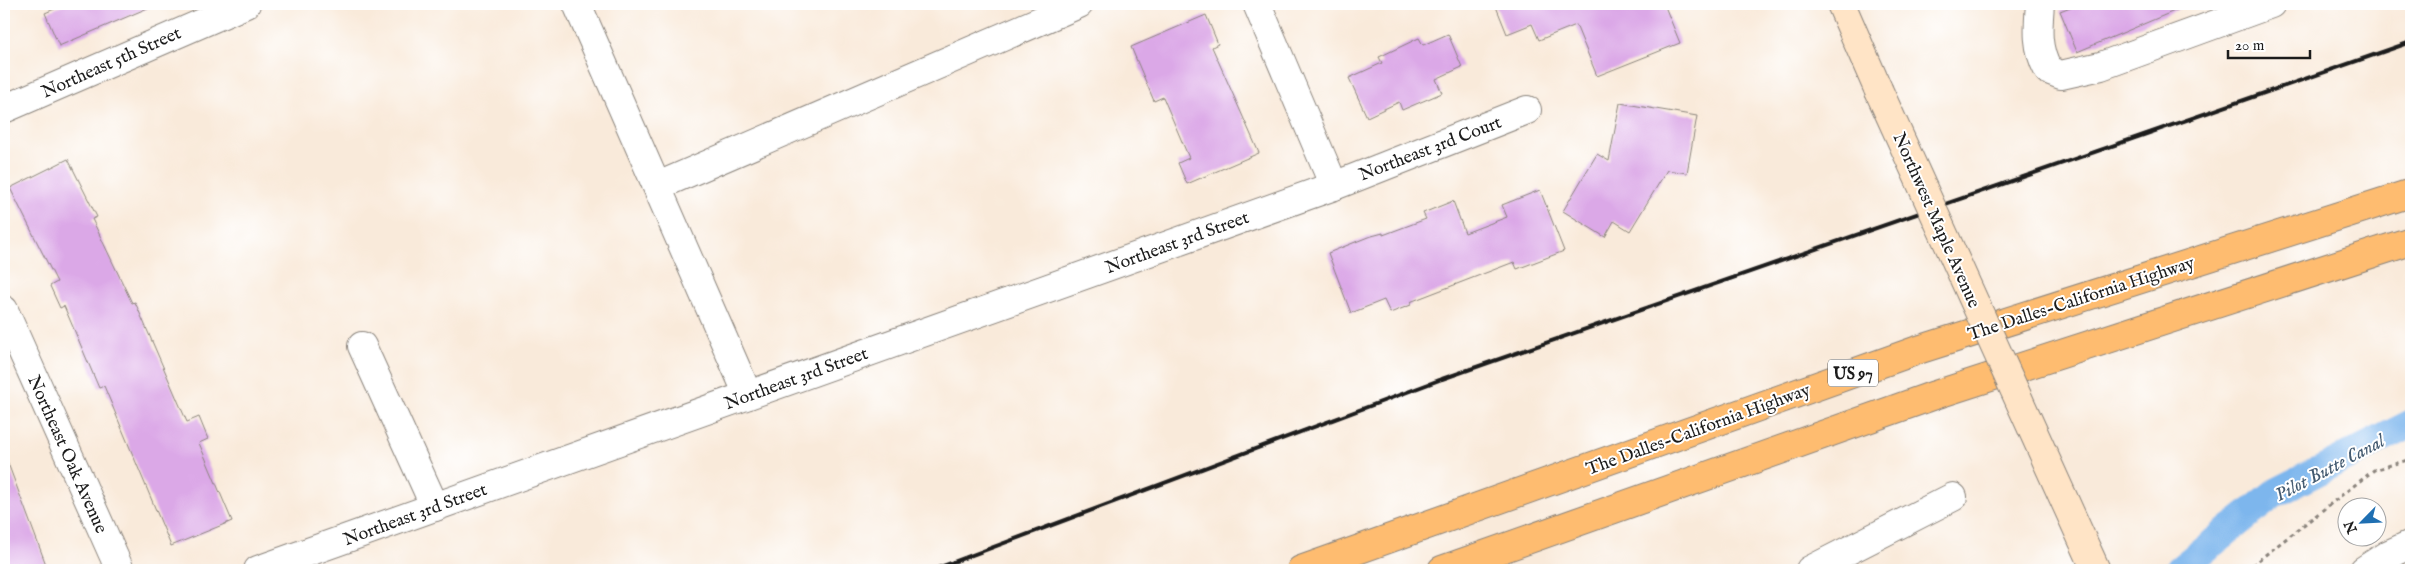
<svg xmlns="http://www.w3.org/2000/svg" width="2415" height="574" font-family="'IM FELL English',serif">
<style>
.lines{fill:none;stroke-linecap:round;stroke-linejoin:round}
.canal{stroke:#7db6ed;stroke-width:29}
.building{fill:#dba8e7}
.service-casing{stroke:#8a837b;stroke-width:18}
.minor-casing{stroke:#8a837b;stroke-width:30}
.tertiary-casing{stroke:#8a837b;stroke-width:30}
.secondary-casing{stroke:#8a837b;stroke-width:30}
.trunk-casing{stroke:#8a837b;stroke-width:30}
.path{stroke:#8a837b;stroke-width:3;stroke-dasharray:4 4;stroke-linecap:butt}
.service{stroke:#fff;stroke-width:15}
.minor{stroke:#fff;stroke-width:28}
.tertiary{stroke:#fff;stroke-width:28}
.secondary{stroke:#ffe4c6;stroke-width:28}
.trunk{stroke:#febc70;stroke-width:28}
.rail{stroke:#1c1c1c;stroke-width:4}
.secondary-bridge-casing{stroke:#8a837b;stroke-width:30;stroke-linecap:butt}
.secondary-bridge{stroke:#ffe4c6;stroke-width:28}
.labels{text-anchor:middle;stroke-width:4;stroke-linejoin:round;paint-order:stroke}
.shield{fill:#fff;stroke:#606060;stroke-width:1}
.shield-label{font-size:16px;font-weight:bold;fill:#1c1c1c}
.street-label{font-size:18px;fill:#1c1c1c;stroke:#fff}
.water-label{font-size:19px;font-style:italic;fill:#435a70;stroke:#fff}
</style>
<rect width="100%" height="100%" fill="#fff"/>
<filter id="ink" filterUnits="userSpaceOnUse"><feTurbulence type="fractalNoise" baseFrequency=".02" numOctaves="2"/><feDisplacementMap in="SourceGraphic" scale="10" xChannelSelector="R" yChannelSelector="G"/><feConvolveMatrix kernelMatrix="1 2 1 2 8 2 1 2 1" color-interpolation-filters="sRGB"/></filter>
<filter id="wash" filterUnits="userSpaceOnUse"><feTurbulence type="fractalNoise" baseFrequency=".0096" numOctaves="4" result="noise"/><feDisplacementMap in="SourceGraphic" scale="20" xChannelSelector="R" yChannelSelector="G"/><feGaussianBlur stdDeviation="1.12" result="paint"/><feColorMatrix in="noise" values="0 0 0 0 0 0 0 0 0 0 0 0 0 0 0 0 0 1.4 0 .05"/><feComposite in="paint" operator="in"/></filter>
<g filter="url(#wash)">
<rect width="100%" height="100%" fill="#f9eada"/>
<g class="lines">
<path class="canal" d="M 2179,570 L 2275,493 L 2411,424"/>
</g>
<g id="blocks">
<g class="building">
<path d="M 66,4 L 157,4 L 59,46 L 45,13 Z"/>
<path d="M 1495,4 L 1664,4 L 1680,43 L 1597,76 L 1576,25 L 1539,40 L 1532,24 L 1507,34 Z"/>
<path d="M 2078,4 L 2191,4 L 2077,52 L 2060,11 Z"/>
<path d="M 1206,15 L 1218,44 L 1212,47 L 1259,153 L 1187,184 L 1178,163 L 1189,158 L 1163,97 L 1154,101 L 1131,47 Z"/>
<path d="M 1448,34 L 1462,67 L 1436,79 L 1442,93 L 1402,110 L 1399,102 L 1367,117 L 1349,78 L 1382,63 L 1379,57 L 1419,38 L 1423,45 Z"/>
<path d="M 1620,103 L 1697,116 L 1687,173 L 1667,170 L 1630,231 L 1614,221 L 1605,237 L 1563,211 L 1597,154 L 1609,161 Z"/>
<path d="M 68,159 L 97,217 L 92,219 L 132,303 L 135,302 L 187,422 L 199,417 L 208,439 L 199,443 L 232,521 L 171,546 L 104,386 L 99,388 L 64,306 L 60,308 L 50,286 L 57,282 L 10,188 Z"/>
<path d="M 1540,190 L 1564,251 L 1517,269 L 1514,262 L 1410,302 L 1411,305 L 1390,313 L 1384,300 L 1351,313 L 1328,253 L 1368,237 L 1383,233 L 1383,235 L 1426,219 L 1423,213 L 1453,201 L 1465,233 L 1507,217 L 1502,205 Z"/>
<path d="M 6,458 L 48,570 L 4,570 L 4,459 Z"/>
</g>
</g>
</g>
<g filter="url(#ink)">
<use href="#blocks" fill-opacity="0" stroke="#8a837b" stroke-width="1"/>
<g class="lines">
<defs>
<path id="service" d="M 2387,555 L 2396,570"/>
<g id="minor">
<path d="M 577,4 L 748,395"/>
<path d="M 1257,4 L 1334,186"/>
<path d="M 2040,4 C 2038,28 2036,48 2048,70 L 2061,75 L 2101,66 L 2271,4"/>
<path d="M 4,109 L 246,4"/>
<path d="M 658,186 L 1079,4"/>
<path d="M 4,310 L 120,570"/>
<path d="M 362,346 L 435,507"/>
<path d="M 258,570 L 1334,186 L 1527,110"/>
<path d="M 1810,570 L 1953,497"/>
</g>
<path id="tertiary" d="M 2364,570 L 2387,555 L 2411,544"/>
<path id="secondary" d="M 1841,4 L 1878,89"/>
<g id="trunk">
<path d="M 1301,570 L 1918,350 L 2411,193"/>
<path d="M 1442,570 L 1935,395 L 2411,241"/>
</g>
</defs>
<use href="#service" class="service-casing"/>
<use href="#minor" class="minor-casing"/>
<use href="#tertiary" class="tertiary-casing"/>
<use href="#secondary" class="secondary-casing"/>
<use href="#trunk" class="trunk-casing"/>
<path class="path" d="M 2246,570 L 2374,470 L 2411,459"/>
<use href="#service" class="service"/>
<use href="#minor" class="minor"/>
<use href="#tertiary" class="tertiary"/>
<use href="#secondary" class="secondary"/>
<use href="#trunk" class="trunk"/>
<path class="rail" d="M 932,570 L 1442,379 L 2411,42"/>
<defs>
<path id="secondary-bridge" d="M 1878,89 L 2096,570"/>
</defs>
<use href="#secondary-bridge" class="secondary-bridge-casing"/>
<use href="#secondary-bridge" class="secondary-bridge"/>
</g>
</g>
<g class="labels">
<rect class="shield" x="1828" y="359.5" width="50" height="27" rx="4"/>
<g class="shield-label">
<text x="1853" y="379">US 97</text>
</g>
<g class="street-label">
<text transform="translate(111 62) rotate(-24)" y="6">Northeast 5th Street</text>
<text transform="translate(1430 148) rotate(-21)" y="6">Northeast 3rd Court</text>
<text transform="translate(1937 220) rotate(66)" y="6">Northwest Maple Avenue</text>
<text transform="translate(1177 242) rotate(-20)" y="6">Northeast 3rd Street</text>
<text transform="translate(2081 298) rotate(-18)" y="6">The Dalles-California Highway</text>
<text transform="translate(796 378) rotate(-20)" y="6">Northeast 3rd Street</text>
<text transform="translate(1698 429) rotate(-20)" y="6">The Dalles-California Highway</text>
<text transform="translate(68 454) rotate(66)" y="6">Northeast Oak Avenue</text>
<text transform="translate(415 514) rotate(-20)" y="6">Northeast 3rd Street</text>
</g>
<g class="water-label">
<text transform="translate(2329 467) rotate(-28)" y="7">Pilot Butte Canal</text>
</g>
</g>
<rect width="2415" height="574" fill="none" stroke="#fff" stroke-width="20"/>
<g transform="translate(2362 522) rotate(246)"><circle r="24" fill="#ffffff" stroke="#a4a4a4"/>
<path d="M0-4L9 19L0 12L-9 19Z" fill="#1f6fb2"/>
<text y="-8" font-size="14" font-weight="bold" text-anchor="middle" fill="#1c1c1c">N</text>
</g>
<path d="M2228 50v8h82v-8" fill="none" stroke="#1c1c1c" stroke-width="2.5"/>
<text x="2235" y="50" font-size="15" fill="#1c1c1c" stroke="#ffffff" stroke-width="4" paint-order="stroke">20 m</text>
</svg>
